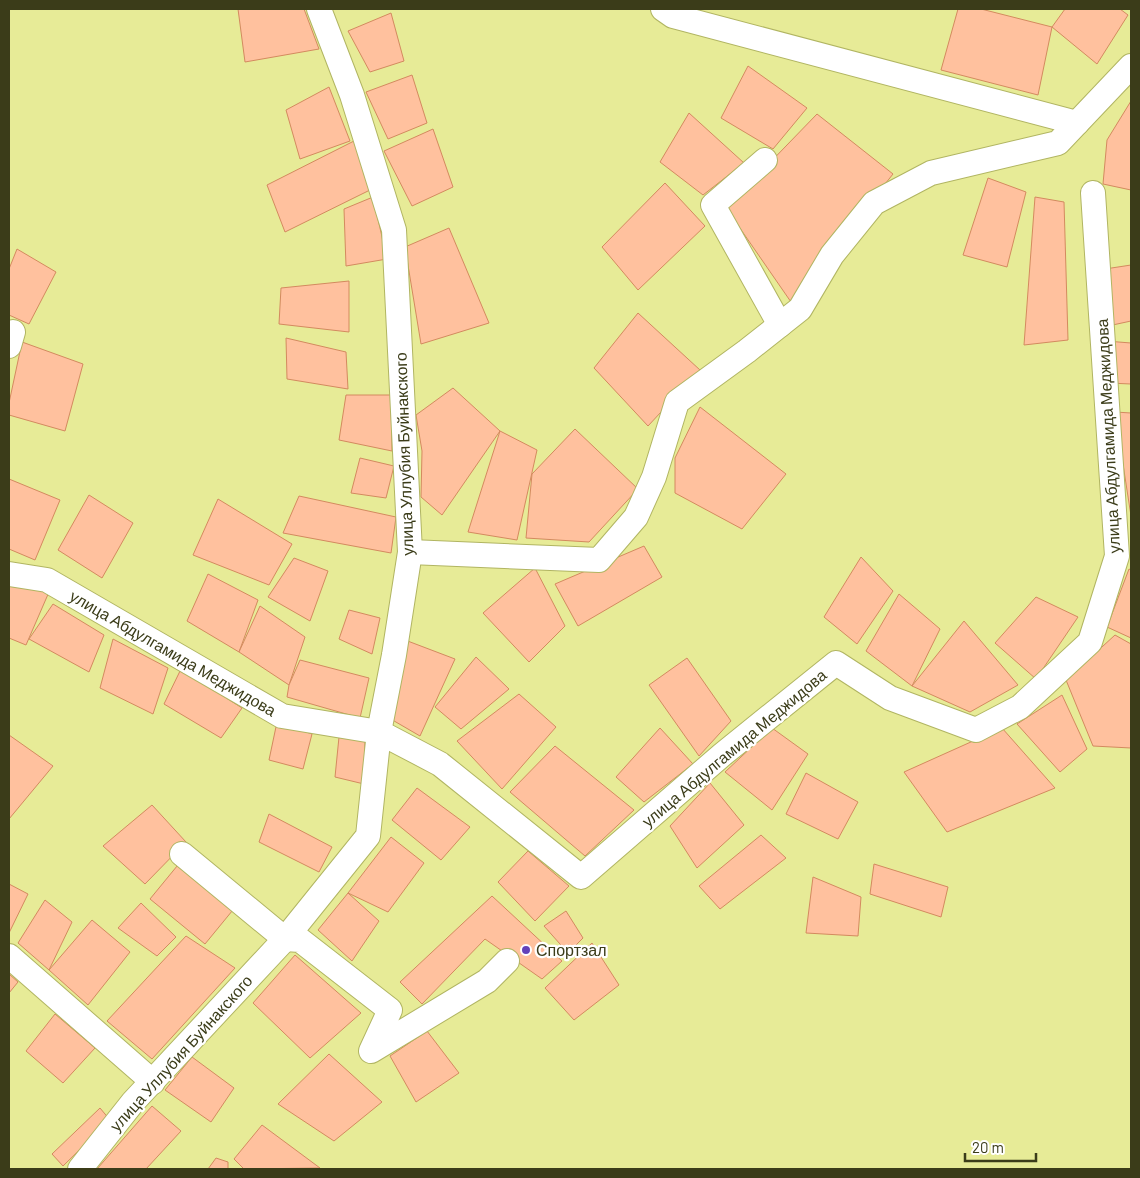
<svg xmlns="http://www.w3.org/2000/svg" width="1140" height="1178" font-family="Barlow,sans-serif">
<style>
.building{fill:#ffc19e;stroke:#d38a5f}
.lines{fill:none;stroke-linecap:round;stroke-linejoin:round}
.street-casing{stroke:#b1b562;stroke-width:26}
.street{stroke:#fff;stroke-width:24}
.poi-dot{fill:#6342ba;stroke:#fff;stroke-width:2}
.labels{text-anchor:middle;stroke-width:4.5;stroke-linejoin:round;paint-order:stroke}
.street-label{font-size:16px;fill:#3b3c19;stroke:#fff}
.poi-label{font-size:16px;fill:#3b3c19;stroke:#fff;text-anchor:start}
</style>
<rect width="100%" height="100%" fill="#e7eb97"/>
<g class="building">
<path d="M 238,9 L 304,9 L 319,49 L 245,62 Z"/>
<path d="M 958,9 L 981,9 L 1052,27 L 1038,95 L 941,70 Z"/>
<path d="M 1065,9 L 1120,9 L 1128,15 L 1097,64 L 1052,27 Z"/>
<path d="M 391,13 L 404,61 L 370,72 L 348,31 Z"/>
<path d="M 748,66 L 807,108 L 773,149 L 721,118 Z"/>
<path d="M 412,75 L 427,123 L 388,139 L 366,92 Z"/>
<path d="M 329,87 L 350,141 L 300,159 L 286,110 Z"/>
<path d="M 1131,101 L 1131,190 L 1103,184 L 1107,140 Z"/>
<path d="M 689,113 L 744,163 L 703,195 L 660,162 Z"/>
<path d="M 817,114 L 893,174 L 791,302 L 726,208 Z"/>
<path d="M 433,129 L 453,187 L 412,206 L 384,151 Z"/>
<path d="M 354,141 L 372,189 L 285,232 L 267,185 Z"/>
<path d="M 988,178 L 1026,192 L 1007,267 L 963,255 Z"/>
<path d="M 665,183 L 705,226 L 638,290 L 602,247 Z"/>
<path d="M 373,197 L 387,259 L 346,266 L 344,209 Z"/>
<path d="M 1035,197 L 1064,202 L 1068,340 L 1024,345 Z"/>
<path d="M 449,228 L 489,323 L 421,344 L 405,247 Z"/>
<path d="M 17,249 L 56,272 L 29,324 L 9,315 L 9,269 Z"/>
<path d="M 1131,265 L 1131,321 L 1108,326 L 1105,269 Z"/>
<path d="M 349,281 L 349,332 L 279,324 L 281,288 Z"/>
<path d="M 638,313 L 700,370 L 648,426 L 594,368 Z"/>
<path d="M 286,338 L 346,352 L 348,389 L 287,379 Z"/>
<path d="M 1106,341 L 1131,343 L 1131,384 L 1108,383 Z"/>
<path d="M 22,342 L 83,364 L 65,431 L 9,415 L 9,403 Z"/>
<path d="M 453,388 L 500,431 L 442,515 L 421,497 L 422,451 L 416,415 Z"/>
<path d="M 346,395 L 391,395 L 392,451 L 339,440 Z"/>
<path d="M 700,407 L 786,474 L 742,529 L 675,493 L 675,458 Z"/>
<path d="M 1115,412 L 1131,413 L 1131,516 Z"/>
<path d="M 575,429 L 638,489 L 589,542 L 526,538 L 532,474 Z"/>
<path d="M 500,431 L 537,450 L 517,540 L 468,532 Z"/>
<path d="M 360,458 L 394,466 L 386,498 L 351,493 Z"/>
<path d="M 9,479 L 60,500 L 35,560 L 9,549 Z"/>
<path d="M 89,495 L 133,523 L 102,578 L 58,550 Z"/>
<path d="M 299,496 L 396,517 L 391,553 L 283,533 Z"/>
<path d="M 218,499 L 292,544 L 269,585 L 193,555 Z"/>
<path d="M 644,546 L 662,577 L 578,626 L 555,584 Z"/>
<path d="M 861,557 L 893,591 L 857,644 L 824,617 Z"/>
<path d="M 294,558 L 328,571 L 310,621 L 268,597 Z"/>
<path d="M 535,568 L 565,626 L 529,662 L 483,613 Z"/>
<path d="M 1129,569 L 1131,570 L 1131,638 L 1107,627 Z"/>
<path d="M 208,574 L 258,600 L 239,652 L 187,621 Z"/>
<path d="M 9,586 L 49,592 L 26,645 L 9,638 Z"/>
<path d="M 899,594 L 940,629 L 912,686 L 866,651 Z"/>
<path d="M 1036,597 L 1078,617 L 1036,679 L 995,643 Z"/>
<path d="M 53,604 L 104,635 L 89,672 L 29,639 Z"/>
<path d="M 260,606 L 305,637 L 289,685 L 239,652 Z"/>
<path d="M 349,610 L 380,618 L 372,654 L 339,639 Z"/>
<path d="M 964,621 L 1018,685 L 970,712 L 912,686 Z"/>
<path d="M 1115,635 L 1131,644 L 1131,748 L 1093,746 L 1066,680 Z"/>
<path d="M 113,639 L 168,668 L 153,714 L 100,688 Z"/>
<path d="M 405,640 L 455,659 L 420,736 L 389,718 Z"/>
<path d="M 476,657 L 509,689 L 461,729 L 435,707 Z"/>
<path d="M 687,658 L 731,721 L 699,756 L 649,685 Z"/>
<path d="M 300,660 L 369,678 L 360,718 L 287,697 L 289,685 Z"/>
<path d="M 181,669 L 242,708 L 221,738 L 164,704 Z"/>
<path d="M 519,694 L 556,727 L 502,789 L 457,741 Z"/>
<path d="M 1062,695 L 1087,749 L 1060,772 L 1017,724 Z"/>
<path d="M 277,722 L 312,734 L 303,769 L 269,760 Z"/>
<path d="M 660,728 L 693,764 L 644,802 L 616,777 Z"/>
<path d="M 772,728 L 808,754 L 772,810 L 725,772 Z"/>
<path d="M 1002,728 L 1055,788 L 947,832 L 904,772 Z"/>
<path d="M 9,735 L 53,766 L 9,819 Z"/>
<path d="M 339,737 L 365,740 L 364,784 L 335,777 Z"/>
<path d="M 555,746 L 634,810 L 585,856 L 510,792 Z"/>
<path d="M 806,773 L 858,802 L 838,839 L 786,814 Z"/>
<path d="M 710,783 L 744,825 L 697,868 L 670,826 Z"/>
<path d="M 417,788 L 470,827 L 441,860 L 392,820 Z"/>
<path d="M 152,805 L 186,842 L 145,884 L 103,846 Z"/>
<path d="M 269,814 L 332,847 L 319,872 L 259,842 Z"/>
<path d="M 761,835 L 786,858 L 720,909 L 699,886 Z"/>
<path d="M 391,837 L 424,863 L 388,912 L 348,893 Z"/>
<path d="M 528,851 L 569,886 L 535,921 L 498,882 Z"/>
<path d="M 182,860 L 237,905 L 205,944 L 150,899 Z"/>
<path d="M 874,864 L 948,887 L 941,917 L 870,894 Z"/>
<path d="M 813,877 L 861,897 L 858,936 L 806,933 Z"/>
<path d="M 9,884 L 28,894 L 9,933 Z"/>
<path d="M 348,893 L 379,921 L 352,961 L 318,930 Z"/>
<path d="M 492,896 L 562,961 L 542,979 L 485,939 L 422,1004 L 400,982 Z"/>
<path d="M 45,900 L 72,922 L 49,970 L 18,943 Z"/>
<path d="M 141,903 L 176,937 L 157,956 L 118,928 Z"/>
<path d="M 566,911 L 583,938 L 568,953 L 544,926 Z"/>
<path d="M 92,920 L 130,952 L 88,1005 L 49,970 Z"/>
<path d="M 186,936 L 235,968 L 152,1059 L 107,1021 Z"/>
<path d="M 592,943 L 619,985 L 574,1020 L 545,988 Z"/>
<path d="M 295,955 L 361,1013 L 310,1058 L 253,1003 Z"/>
<path d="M 9,974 L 18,982 L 9,993 Z"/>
<path d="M 55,1014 L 95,1048 L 63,1083 L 26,1051 Z"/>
<path d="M 427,1031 L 459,1073 L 416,1102 L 390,1056 Z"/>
<path d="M 329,1054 L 382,1102 L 334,1141 L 278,1104 Z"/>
<path d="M 192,1057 L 234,1088 L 211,1122 L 165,1090 Z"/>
<path d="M 152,1106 L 181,1131 L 146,1169 L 97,1169 Z"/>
<path d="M 100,1108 L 110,1120 L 63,1166 L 52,1154 Z"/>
<path d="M 262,1125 L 320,1168 L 244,1169 L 234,1159 Z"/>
<path d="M 216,1158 L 228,1162 L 228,1169 L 208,1169 Z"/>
</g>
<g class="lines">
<defs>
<g id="street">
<path d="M 663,9 L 673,16 L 1077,123"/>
<path d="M 765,160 L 713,205 L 780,325"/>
<path d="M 9,346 L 13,332"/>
<path d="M 410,552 L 599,560 L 636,517 L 654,477 L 677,402 L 747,351 L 800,309 L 832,255 L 874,203 L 931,173 L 1058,143 L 1131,66"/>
<path d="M 9,574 L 47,580 L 282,716 L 379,732 L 440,764 L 581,877 L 723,754 L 836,663 L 890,698 L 976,730 L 1020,707 L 1090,642 L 1117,556 L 1093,193"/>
<path d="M 182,854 L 285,939 L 300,940 L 390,1010 L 371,1051 L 487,981 L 507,961"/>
<path d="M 9,956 L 153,1082"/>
<path d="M 80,1169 L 133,1102 L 285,939 L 368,836 L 379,732 L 394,655 L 410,552 L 394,230 L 352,95 L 319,9"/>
</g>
</defs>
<use href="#street" class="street-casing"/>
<use href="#street" class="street"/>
</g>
<circle class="poi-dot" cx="526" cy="950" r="5"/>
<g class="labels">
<g class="street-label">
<text transform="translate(1108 436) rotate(-93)" y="6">улица Абдулгамида Меджидова</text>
<text transform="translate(404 454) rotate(-92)" y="6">улица Уллубия Буйнакского</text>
<text transform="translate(173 653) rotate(30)" y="6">улица Абдулгамида Меджидова</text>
<text transform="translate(734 748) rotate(-40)" y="6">улица Абдулгамида Меджидова</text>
<text transform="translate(181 1053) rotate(-48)" y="6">улица Уллубия Буйнакского</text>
</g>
<g class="poi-label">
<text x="536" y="956">Спортзал</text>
</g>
</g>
<rect width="1140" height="1178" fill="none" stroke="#3b3c19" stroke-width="20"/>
<path d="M965 1153v8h71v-8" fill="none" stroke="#3b3c19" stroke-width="2.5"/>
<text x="972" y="1153" font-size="15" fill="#3b3c19" stroke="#ffffff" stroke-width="4" paint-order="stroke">20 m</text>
</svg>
